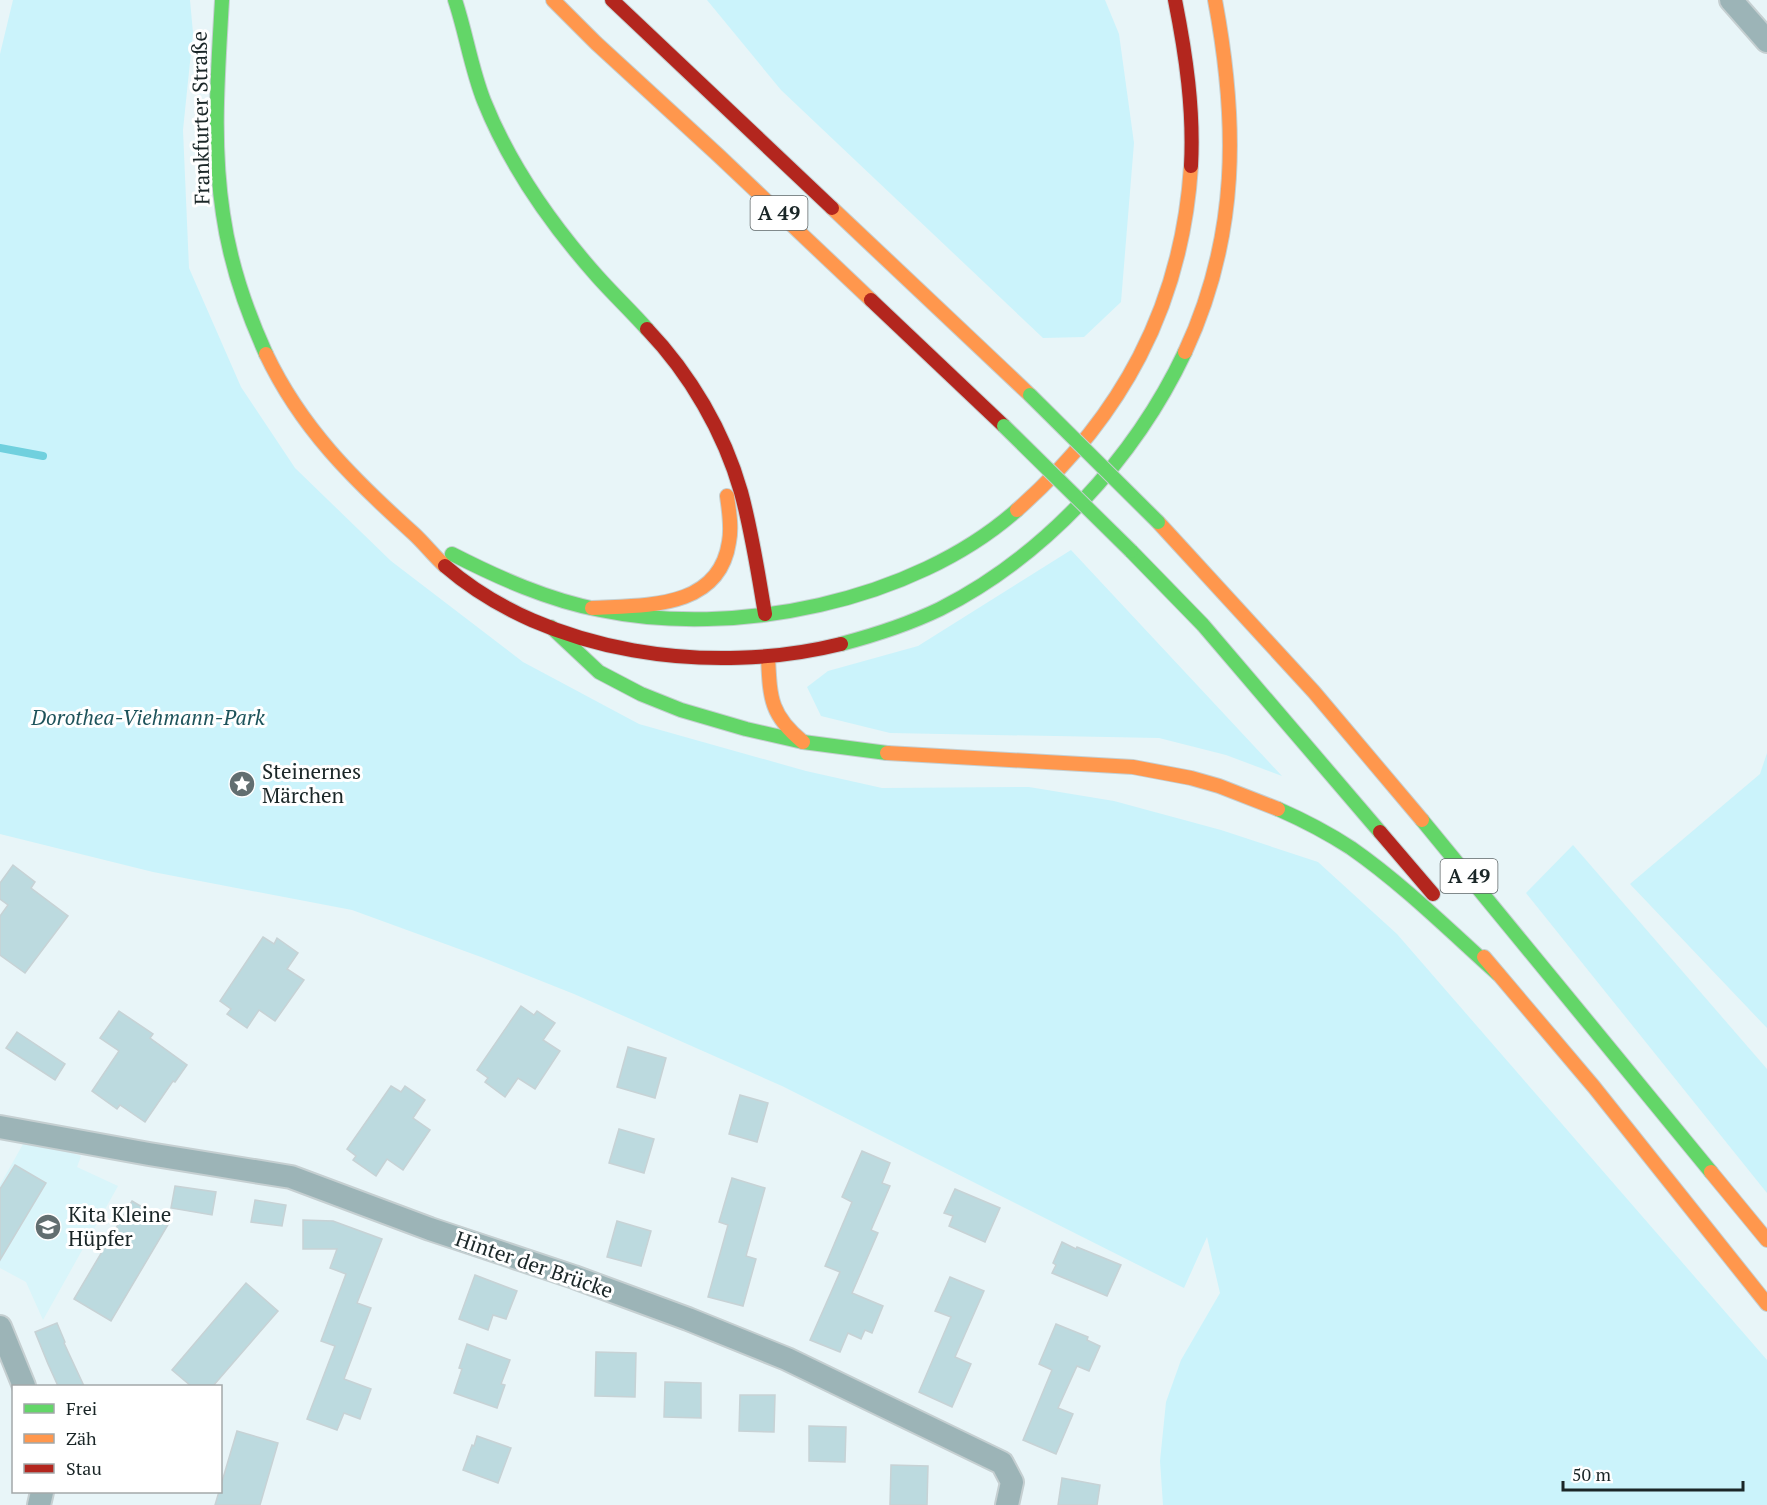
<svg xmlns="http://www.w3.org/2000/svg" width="1767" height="1505" font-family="'PT Serif',serif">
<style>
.built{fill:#d9f5fa}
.green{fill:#cbf3fb}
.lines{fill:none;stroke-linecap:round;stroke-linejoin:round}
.stream{stroke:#70d0de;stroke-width:8}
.building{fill:#bcdadf;stroke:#c7d2d5;stroke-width:1.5}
.street-casing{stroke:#c5cfd1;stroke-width:26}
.fast-casing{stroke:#c5cfd1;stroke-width:16}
.slow-casing{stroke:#c5cfd1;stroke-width:16}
.jam-casing{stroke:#c5cfd1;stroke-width:16}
.street{stroke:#9cb4b7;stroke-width:22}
.fast{stroke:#63d668;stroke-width:14}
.slow{stroke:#ff974d;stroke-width:14}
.jam{stroke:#b3261e;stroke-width:14}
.fast-bridge-casing{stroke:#c5cfd1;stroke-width:16;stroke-linecap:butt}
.fast-bridge{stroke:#63d668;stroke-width:14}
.labels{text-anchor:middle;stroke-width:6;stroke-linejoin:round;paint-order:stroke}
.shield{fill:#fff;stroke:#5f6768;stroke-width:1.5}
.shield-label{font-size:20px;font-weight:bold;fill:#1a2627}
.street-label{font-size:21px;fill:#1a2627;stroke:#fff}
.park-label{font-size:21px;font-style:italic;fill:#1d535b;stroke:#fff}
.poi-label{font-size:21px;fill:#1a2627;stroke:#fff;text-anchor:start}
</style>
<rect width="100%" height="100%" fill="#e8f5f8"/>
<path class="built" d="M 27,1137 L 81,1156 L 77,1167 L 118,1186 L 43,1320 L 26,1282 L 0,1268 L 0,1185 Z"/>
<g class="green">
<path d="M 13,0 L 190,0 L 193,33 L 183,130 L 189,268 L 241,387 L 295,468 L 391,561 L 523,662 L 639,724 L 806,771 L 882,788 L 1029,787 L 1114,801 L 1221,830 L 1318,862 L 1397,934 L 1767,1360 L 1767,1505 L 1163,1505 L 1160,1461 L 1166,1402 L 1181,1360 L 1220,1293 L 1207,1237 L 1184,1288 L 782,1086 L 574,994 L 481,957 L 352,910 L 153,872 L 0,834 L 0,54 Z"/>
<path d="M 707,0 L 1105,0 L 1119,34 L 1134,143 L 1121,302 L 1084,337 L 1043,338 L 781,90 Z"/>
<path d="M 1071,550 L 1282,776 L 1226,755 L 1159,738 L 890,733 L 821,716 L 807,687 L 828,671 L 918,646 Z"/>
<path d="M 1767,753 L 1767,1028 L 1630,884 L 1760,774 Z"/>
<path d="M 1573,845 L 1767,1069 L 1767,1193 L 1526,893 Z"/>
</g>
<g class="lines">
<path class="stream" d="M 0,448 L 43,456"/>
</g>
<g class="building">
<path d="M 13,865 L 35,882 L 31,888 L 68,916 L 25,973 L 0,955 L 0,916 L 8,905 L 0,899 L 0,883 Z"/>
<path d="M 263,937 L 274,944 L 277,938 L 298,953 L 287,969 L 304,980 L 275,1021 L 259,1010 L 247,1028 L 227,1014 L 231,1009 L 220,1001 Z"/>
<path d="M 521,1006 L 534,1015 L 537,1011 L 555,1023 L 543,1040 L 560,1051 L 535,1089 L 518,1078 L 505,1097 L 485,1082 L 488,1078 L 477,1070 Z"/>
<path d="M 119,1011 L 153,1034 L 150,1038 L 187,1065 L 175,1082 L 173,1081 L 145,1122 L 120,1105 L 117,1109 L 92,1091 L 119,1051 L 100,1038 Z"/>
<path d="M 17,1032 L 65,1064 L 55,1080 L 6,1048 Z"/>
<path d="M 628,1047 L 666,1058 L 655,1098 L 617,1087 Z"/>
<path d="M 391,1086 L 401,1092 L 405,1086 L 425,1100 L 413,1118 L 430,1130 L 403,1170 L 387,1159 L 376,1176 L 353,1160 L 356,1156 L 347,1149 Z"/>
<path d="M 740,1095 L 768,1103 L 757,1142 L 729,1134 Z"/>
<path d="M 619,1129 L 654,1139 L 644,1173 L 609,1163 Z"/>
<path d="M 862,1151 L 890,1163 L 882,1183 L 890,1186 L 871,1230 L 878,1233 L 852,1293 L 883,1306 L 872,1333 L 865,1330 L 861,1339 L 848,1333 L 840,1352 L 810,1340 L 840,1272 L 825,1266 L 852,1202 L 842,1197 Z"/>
<path d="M 15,1165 L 46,1183 L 0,1260 L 0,1189 Z"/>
<path d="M 732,1178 L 765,1188 L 746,1256 L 756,1259 L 743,1306 L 708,1297 L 728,1225 L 719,1222 Z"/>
<path d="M 175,1186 L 216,1192 L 212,1215 L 171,1208 Z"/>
<path d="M 955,1189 L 1000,1208 L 985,1242 L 949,1226 L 953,1216 L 944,1213 Z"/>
<path d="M 255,1200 L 286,1205 L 282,1226 L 251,1222 Z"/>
<path d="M 132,1201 L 169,1223 L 111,1321 L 74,1299 Z"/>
<path d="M 303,1220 L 333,1221 L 382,1239 L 357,1303 L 371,1308 L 344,1379 L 371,1389 L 360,1419 L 344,1413 L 337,1430 L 307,1419 L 335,1346 L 321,1341 L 346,1274 L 330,1268 L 337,1249 L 303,1249 Z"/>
<path d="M 617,1221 L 651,1231 L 641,1266 L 607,1257 Z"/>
<path d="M 1062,1242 L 1076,1249 L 1077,1247 L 1121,1265 L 1107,1296 L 1052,1273 L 1056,1265 L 1053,1263 Z"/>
<path d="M 475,1275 L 517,1291 L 506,1319 L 493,1315 L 488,1330 L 459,1319 Z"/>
<path d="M 950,1277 L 984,1291 L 955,1357 L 971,1364 L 952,1407 L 919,1392 L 951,1317 L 935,1311 Z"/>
<path d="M 246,1283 L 278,1311 L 213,1386 L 191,1386 L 172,1370 Z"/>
<path d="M 57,1323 L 65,1342 L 64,1343 L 84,1386 L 58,1386 L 48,1364 L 35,1332 Z"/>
<path d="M 1056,1324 L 1088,1337 L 1087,1340 L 1100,1346 L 1089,1371 L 1077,1366 L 1058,1408 L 1073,1414 L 1056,1454 L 1023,1440 L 1052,1370 L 1039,1364 Z"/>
<path d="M 467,1344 L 510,1360 L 501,1384 L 505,1385 L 497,1408 L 454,1393 L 462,1369 L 459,1368 Z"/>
<path d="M 596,1352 L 636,1353 L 635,1397 L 595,1396 Z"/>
<path d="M 665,1382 L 701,1383 L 701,1418 L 664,1417 Z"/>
<path d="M 740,1395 L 775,1395 L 774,1432 L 739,1431 Z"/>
<path d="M 809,1426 L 846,1427 L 845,1462 L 809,1461 Z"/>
<path d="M 237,1431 L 278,1443 L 260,1505 L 215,1505 Z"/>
<path d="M 477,1436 L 511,1448 L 498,1483 L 463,1470 L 472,1445 L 474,1446 Z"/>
<path d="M 891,1465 L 928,1466 L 927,1505 L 890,1505 Z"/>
<path d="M 1062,1478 L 1100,1485 L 1097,1505 L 1058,1505 Z"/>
</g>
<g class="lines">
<defs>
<g id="street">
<path d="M 1731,0 L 1767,41"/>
<path d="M 0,1127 L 149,1154 L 291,1177 L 430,1229 L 574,1277 L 688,1319 L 787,1359 L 1002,1463 L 1012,1482 L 1007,1505"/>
<path d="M 0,1327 L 24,1386"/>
<path d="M 39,1505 L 42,1492"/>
</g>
<g id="fast">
<path d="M 222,0 C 218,71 212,143 223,214 C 230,263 246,310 266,354"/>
<path d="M 455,0 C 466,33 471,68 484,101 C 510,166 550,223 597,276 C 613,294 631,311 647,329"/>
<path d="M 1131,551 L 1203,625 L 1380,832"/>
<path d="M 452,554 C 499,578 548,600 600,610 C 734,638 913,602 1017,510"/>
<path d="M 551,627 L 599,672 L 641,694 L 681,710 L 746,729 L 803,742 L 887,753"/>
<path d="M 841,644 C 875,635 909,624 940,609 C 1045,556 1135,458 1185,352"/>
<path d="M 1278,809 C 1303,820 1328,833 1351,848 C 1404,885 1450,931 1498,974"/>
<path d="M 1422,820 L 1711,1172"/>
</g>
<g id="slow">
<path d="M 553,0 L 596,43 L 718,155 L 871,300"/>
<path d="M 832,208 L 1030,395"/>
<path d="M 1185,352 C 1239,236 1238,123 1215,0"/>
<path d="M 266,354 C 301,428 353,479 413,533 C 424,543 434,556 445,566"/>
<path d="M 1017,510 C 1121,418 1182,307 1191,166"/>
<path d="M 1158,522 L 1314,692 L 1422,820"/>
<path d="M 592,608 C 644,605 719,610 729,542 C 732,527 729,511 727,496"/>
<path d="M 768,657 C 770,698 770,715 803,742"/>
<path d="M 887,753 L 1133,767 L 1191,778 L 1219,786 L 1278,809"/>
<path d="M 1484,957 L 1594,1087 L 1767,1304"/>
<path d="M 1711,1172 L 1767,1240"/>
</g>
<g id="jam">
<path d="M 612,0 L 832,208"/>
<path d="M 1175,0 C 1186,55 1194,110 1191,166"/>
<path d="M 871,300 L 1004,426"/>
<path d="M 647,329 C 690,374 724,432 741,492 C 752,532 758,573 765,614"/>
<path d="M 445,566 C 548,655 712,676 841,644"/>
<path d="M 1380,832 L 1433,894"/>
</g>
</defs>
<use href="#street" class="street-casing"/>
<use href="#fast" class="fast-casing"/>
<use href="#slow" class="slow-casing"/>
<use href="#jam" class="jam-casing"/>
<use href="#street" class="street"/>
<use href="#fast" class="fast"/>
<use href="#slow" class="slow"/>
<use href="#jam" class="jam"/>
<defs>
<g id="fast-bridge">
<path d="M 1030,395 L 1158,522"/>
<path d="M 1004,426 L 1131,551"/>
</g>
</defs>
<use href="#fast-bridge" class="fast-bridge-casing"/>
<use href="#fast-bridge" class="fast-bridge"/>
</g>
<defs>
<symbol id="sight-disc" viewBox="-11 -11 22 22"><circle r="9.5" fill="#626e70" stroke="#fff"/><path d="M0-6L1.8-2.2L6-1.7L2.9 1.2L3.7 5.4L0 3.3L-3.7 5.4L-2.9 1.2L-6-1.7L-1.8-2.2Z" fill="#fff"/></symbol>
<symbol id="school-disc" viewBox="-11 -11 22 22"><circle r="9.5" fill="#626e70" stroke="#fff"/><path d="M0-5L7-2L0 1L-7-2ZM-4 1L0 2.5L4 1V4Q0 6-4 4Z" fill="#fff"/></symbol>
</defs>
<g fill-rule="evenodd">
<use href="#sight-disc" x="227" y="769" width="30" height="30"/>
<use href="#school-disc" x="33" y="1212" width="30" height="30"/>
</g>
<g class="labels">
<g class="shield">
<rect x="750.5" y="196" width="57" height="34" rx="4.5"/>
<rect x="1440.5" y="859" width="57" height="34" rx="4.5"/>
</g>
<g class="shield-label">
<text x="779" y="220">A 49</text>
<text x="1469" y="883">A 49</text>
</g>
<g class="street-label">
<text transform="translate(201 118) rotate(-91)" y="7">Frankfurter Straße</text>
<text transform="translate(534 1265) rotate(19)" y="7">Hinter der Brücke</text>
</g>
<g class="park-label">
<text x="148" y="725">Dorothea-Viehmann-Park</text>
</g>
<g class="poi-label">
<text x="262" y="779">Steinernes<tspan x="262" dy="24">Märchen</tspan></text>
<text x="68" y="1222">Kita Kleine<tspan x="68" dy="24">Hüpfer</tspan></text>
</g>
</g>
<rect x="12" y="1385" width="210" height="108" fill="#ffffff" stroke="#a3a8a9" stroke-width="1.5"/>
<rect x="24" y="1404" width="30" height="9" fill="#63d668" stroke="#a3a8a9" stroke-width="1.5"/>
<text x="66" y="1415" font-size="18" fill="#1a2627">Frei</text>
<rect x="24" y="1434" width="30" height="9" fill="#ff974d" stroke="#a3a8a9" stroke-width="1.5"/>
<text x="66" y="1445" font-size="18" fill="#1a2627">Zäh</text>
<rect x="24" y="1464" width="30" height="9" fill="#b3261e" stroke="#a3a8a9" stroke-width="1.5"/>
<text x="66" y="1475" font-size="18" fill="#1a2627">Stau</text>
<path d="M1563 1481v9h180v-9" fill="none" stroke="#1a2627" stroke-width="3"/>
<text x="1572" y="1481" font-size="18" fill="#1a2627" stroke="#ffffff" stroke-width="4.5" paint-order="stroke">50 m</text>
</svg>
